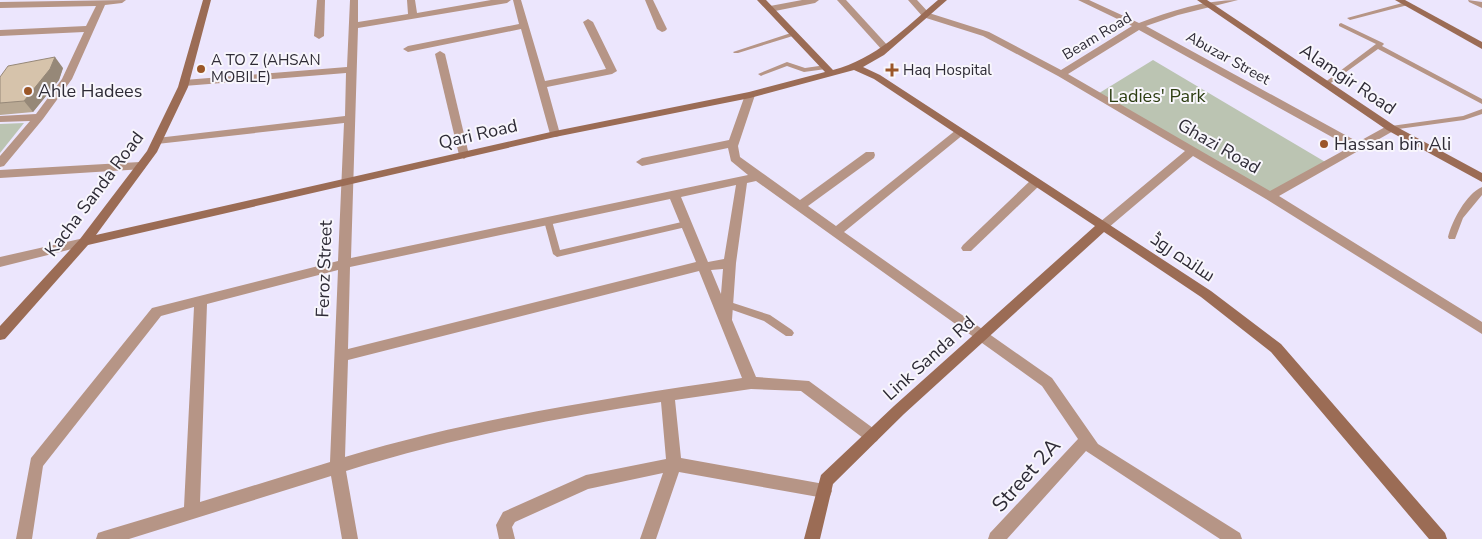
<svg xmlns="http://www.w3.org/2000/svg" width="1482" height="539" font-family="'Nunito Sans',Cairo,sans-serif">
<style>
.green{fill:#bbc4b2}
.lines{fill:none;stroke-linecap:round;stroke-linejoin:round}
.lane{fill:#b69586;fill-rule:evenodd}
.street{fill:#b69586;fill-rule:evenodd}
.secondary{fill:#9b6c55;fill-rule:evenodd}
.wall{fill:#b8a893}
.shaded-wall{fill:#968878}
.building{fill:#d6c3ab;stroke:#968878}
.poi-dot{fill:#9b5728;stroke:#f8f6fc;stroke-width:2}
.labels{text-anchor:middle;stroke-width:4;stroke-linejoin:round;paint-order:stroke}
.far-street-label{font-size:15px;fill:#2e2b36;stroke:#f8f6fc}
.far-poi-label{font-size:15px;fill:#2e2b36;stroke:#f8f6fc;text-anchor:start}
.street-label{font-size:18px;fill:#2e2b36;stroke:#f8f6fc}
.poi-label{font-size:18px;fill:#2e2b36;stroke:#f8f6fc;text-anchor:start}
.park-label{font-size:18px;fill:#2c3d11;stroke:#f8f6fc}
.near-street-label{font-size:21px;fill:#2e2b36;stroke:#f8f6fc}
</style>
<rect width="100%" height="100%" fill="#ece6fd"/>
<g class="green">
<path d="M 1153,60 L 1327,163 L 1270,196 L 1096,95 Z"/>
<path d="M 24,123 L 0,153 L 0,124 Z"/>
</g>
<g class="lines">
<g class="lane">
<path d="M 1406,2 L 1408,3 L 1408,5 L 1350,20 L 1347,18 Z"/>
<path d="M 1341,23 L 1383,43 L 1384,44 L 1382,46 L 1482,99 L 1482,104 L 1378,49 L 1328,85 L 1324,85 L 1324,83 L 1376,44 L 1339,26 L 1339,24 Z"/>
<path d="M 794,32 L 797,34 L 796,35 L 738,53 L 734,53 L 733,52 Z"/>
<path d="M 787,62 L 805,68 L 826,65 L 829,67 L 826,69 L 804,72 L 787,66 L 763,75 L 761,76 L 758,74 Z"/>
<path d="M 1482,109 L 1482,114 L 1464,120 L 1391,130 L 1387,128 L 1391,126 L 1463,116 Z"/>
<path d="M 1482,187 L 1482,195 L 1463,218 L 1455,239 L 1449,239 L 1448,237 C 1452,221 1466,194 1482,187 Z"/>
<path d="M 548,218 L 552,221 L 560,250 L 686,221 L 690,224 L 686,227 L 557,257 L 553,254 L 544,221 Z"/>
<path d="M 727,301 L 770,315 L 792,330 L 794,333 L 792,336 L 786,336 L 764,321 L 724,307 L 722,305 L 724,303 Z"/>
</g>
<g class="street">
<path d="M 126,0 L 122,3 L 105,5 L 72,79 L 43,119 L 4,166 L 0,167 L 0,156 L 30,121 L 0,122 L 0,116 L 36,114 L 62,79 L 84,32 L 0,36 L 0,30 L 86,26 L 96,6 L 0,8 L 0,2 Z"/>
<path d="M 317,0 L 325,0 L 324,36 L 319,39 L 314,36 Z"/>
<path d="M 350,0 L 358,0 L 358,22 L 408,14 L 407,0 L 415,0 L 417,13 L 491,0 L 511,0 L 507,3 L 358,28 L 351,258 L 748,175 L 731,161 L 728,148 L 642,166 L 636,162 L 642,158 L 729,140 L 745,95 L 750,92 L 755,95 L 738,146 L 740,157 L 800,200 L 866,152 L 874,152 L 875,155 L 874,158 L 808,206 L 836,226 L 956,130 L 964,130 L 965,132 L 964,134 L 844,232 L 1052,378 L 1098,444 L 1240,533 L 1242,539 L 1220,539 L 1086,451 L 1007,539 L 988,539 L 990,533 L 1078,439 L 1042,386 L 756,181 L 747,183 L 736,263 L 732,320 L 756,377 L 809,381 L 877,431 L 879,436 L 877,441 L 872,443 L 867,441 L 801,391 L 751,389 L 675,400 L 681,458 L 824,484 L 830,486 L 832,491 L 830,496 L 824,498 L 679,472 L 656,539 L 640,539 L 663,473 L 588,489 L 515,522 L 512,527 L 515,539 L 499,539 L 496,525 L 503,512 L 586,475 L 666,459 L 661,402 C 554,418 448,439 346,471 L 358,539 L 342,539 L 331,476 L 129,539 L 96,539 L 98,533 L 104,531 L 184,507 L 194,307 L 161,316 L 43,466 L 32,539 L 16,539 L 31,458 L 152,308 L 338,261 L 344,123 L 157,144 L 152,141 L 157,138 L 345,116 L 346,73 L 184,86 L 179,83 L 184,80 L 347,67 ZM 736,185 L 724,259 L 708,262 L 681,197 ZM 670,199 L 696,262 L 348,349 L 350,267 ZM 723,269 L 721,294 L 711,270 ZM 338,270 L 330,462 L 200,502 L 207,304 ZM 699,271 L 742,378 C 609,398 474,418 345,457 L 348,360 Z"/>
<path d="M 513,0 L 521,0 L 545,81 L 606,69 L 583,22 L 588,19 L 593,22 L 617,71 L 612,74 L 547,87 L 560,134 L 559,136 L 555,137 L 550,134 L 521,29 L 408,52 L 403,49 L 408,46 L 519,24 Z"/>
<path d="M 645,0 L 653,0 L 667,29 L 665,31 L 662,32 L 657,29 Z"/>
<path d="M 802,0 L 819,0 L 815,3 L 770,12 L 766,9 L 770,6 Z"/>
<path d="M 837,0 L 846,0 L 889,47 L 889,51 L 883,51 Z"/>
<path d="M 908,0 L 917,0 L 929,13 L 989,32 L 1061,70 L 1132,26 L 1078,0 L 1089,0 L 1139,23 C 1171,11 1204,0 1238,0 L 1178,15 L 1146,26 L 1358,142 L 1387,126 L 1395,126 L 1396,128 L 1395,130 L 1279,196 L 1482,322 L 1482,334 L 1266,199 L 1193,156 L 1108,228 L 1100,228 L 1098,225 L 1100,222 L 1185,151 L 1058,76 L 983,36 L 923,17 ZM 1139,30 L 1350,147 L 1270,191 L 1068,74 Z"/>
<path d="M 1468,0 L 1482,2 L 1482,8 L 1469,2 Z"/>
<path d="M 440,51 L 445,54 L 469,155 L 464,159 L 459,155 L 435,54 Z"/>
<path d="M 140,162 L 146,166 L 144,169 L 0,178 L 0,170 Z"/>
<path d="M 1036,178 L 1042,182 L 1040,185 L 971,251 L 963,251 L 961,248 L 963,245 L 1032,179 Z"/>
<path d="M 84,238 L 88,239 L 90,242 L 88,245 L 0,267 L 0,257 Z"/>
</g>
<g class="secondary">
<path d="M 203,0 L 211,0 L 188,87 L 157,152 L 96,235 L 555,131 L 749,92 L 825,72 L 757,0 L 766,0 L 833,70 C 876,59 905,28 938,0 L 947,0 L 884,55 L 863,67 L 880,75 L 1211,291 L 1281,344 L 1445,533 L 1447,539 L 1429,539 L 1271,352 L 1201,297 L 1104,232 L 904,414 L 833,484 L 820,539 L 804,539 L 821,475 L 894,406 L 1095,226 L 874,79 L 854,70 L 750,98 L 555,137 L 88,245 L 5,339 L 0,340 L 0,326 L 80,239 L 147,151 L 178,87 Z"/>
<path d="M 1197,0 L 1207,0 L 1395,126 L 1482,173 L 1482,182 L 1387,130 Z"/>
<path d="M 1395,0 L 1405,0 L 1482,42 L 1482,49 Z"/>
</g>
</g>
<path class="wall" d="M 63,68 L 59,80 L 33,112 L 0,115 L 0,77 Z"/>
<path class="shaded-wall" d="M 55,57 L 63,68 L 59,80 L 33,112 L 24,101 Z"/>
<path class="building" d="M 55,57 L 50,69 L 24,101 L 0,103 L 0,77 L 8,66 Z"/>
<g class="poi-dot">
<circle cx="201" cy="69" r="5"/>
<path d="M889.5 62.5h5v5h5v5h-5v5h-5v-5h-5v-5h5z"/>
<circle cx="28" cy="91" r="5"/>
<circle cx="1324" cy="144" r="5"/>
</g>
<g class="labels">
<g class="far-street-label">
<text transform="translate(1097 36) rotate(-31)" y="5">Beam Road</text>
<text transform="translate(1228 58) rotate(29)" y="5">Abuzar Street</text>
</g>
<g class="far-poi-label">
<text x="211" y="65">A TO Z (AHSAN<tspan x="211" dy="17">MOBILE)</tspan></text>
<text x="903" y="75">Haq Hospital</text>
</g>
<g class="street-label">
<text transform="translate(1348 79) rotate(34)" y="6">Alamgir Road</text>
<text transform="translate(478 134) rotate(-13)" y="6">Qari Road</text>
<text transform="translate(1219 146) rotate(30)" y="6">Ghazi Road</text>
<text transform="translate(94 194) rotate(-53)" y="6">Kacha Sanda Road</text>
<text transform="translate(1183 257) rotate(34)" y="6">ساندہ روڈ</text>
<text transform="translate(324 269) rotate(-88)" y="6">Feroz Street</text>
<text transform="translate(929 358) rotate(-42)" y="6">Link Sanda Rd</text>
</g>
<g class="poi-label">
<text x="38" y="97">Ahle Hadees</text>
<text x="1334" y="150">Hassan bin Ali</text>
</g>
<g class="park-label">
<text x="1157" y="102">Ladies' Park</text>
</g>
<g class="near-street-label">
<text transform="translate(1026 475) rotate(-48)" y="7">Street 2A</text>
</g>
</g>
</svg>
